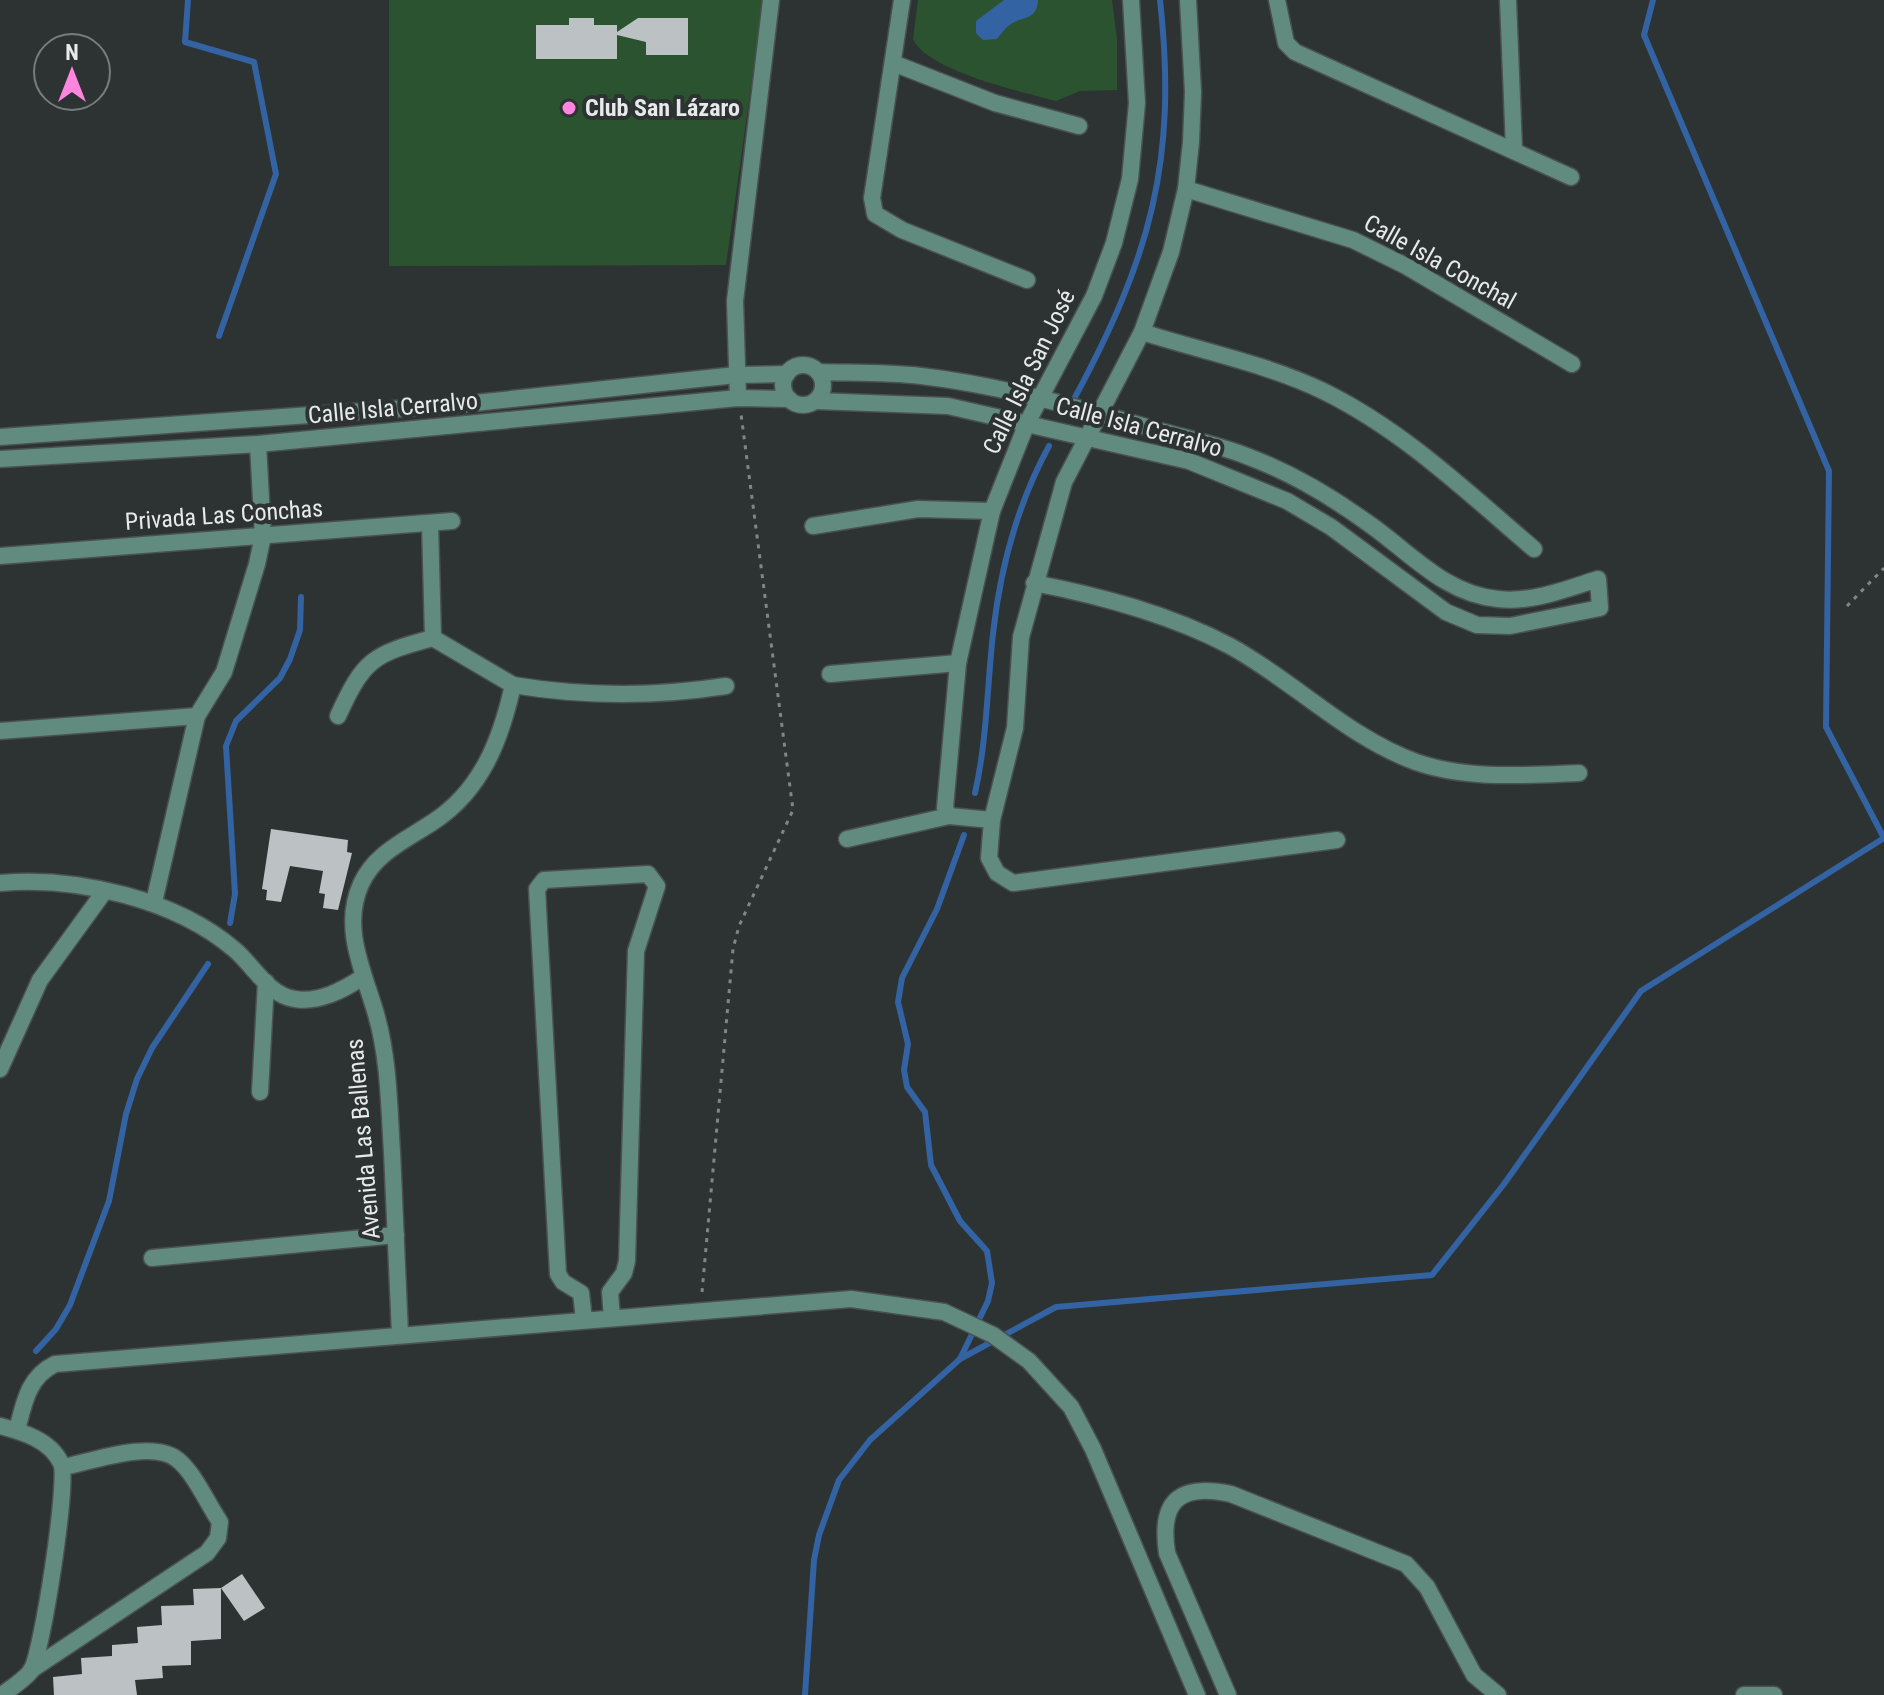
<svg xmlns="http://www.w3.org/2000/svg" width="1884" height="1695" font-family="'Roboto Condensed',sans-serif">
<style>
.green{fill:#2c5330}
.water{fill:#3363a2}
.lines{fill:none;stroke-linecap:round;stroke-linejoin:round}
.stream{stroke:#3363a2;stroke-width:6}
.building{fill:#bcc1c4}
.minor-casing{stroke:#4b5050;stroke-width:19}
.path{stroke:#808585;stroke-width:3;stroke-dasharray:4 6;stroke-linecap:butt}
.minor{stroke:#608b7e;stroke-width:16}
.poi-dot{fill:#ff85de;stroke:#2d3333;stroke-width:3}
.labels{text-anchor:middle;stroke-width:8;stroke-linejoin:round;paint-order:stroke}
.poi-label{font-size:24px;font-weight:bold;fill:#e7eaea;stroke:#2d3333;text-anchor:start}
.street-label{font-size:24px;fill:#e7eaea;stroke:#2d3333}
</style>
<rect width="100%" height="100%" fill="#2d3333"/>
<g class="green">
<path d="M 389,0 L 763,0 L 726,265 L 389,266 Z"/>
<path d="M 918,0 L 1112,0 L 1117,39 L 1117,90 L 1080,91 L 1056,101 C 1023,92 927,71 913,39 Z"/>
</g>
<path class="water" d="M 1004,0 L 1038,0 C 1037,20 1024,16 1011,24 C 1005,28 1001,34 997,39 L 983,40 L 976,33 L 976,21 Z"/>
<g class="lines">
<g class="stream">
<path d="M 188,0 L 185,42 L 254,62 L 276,174 L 219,336"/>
<path d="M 1074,399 C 1150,258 1178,161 1160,0"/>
<path d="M 975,793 C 987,740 987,688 993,634 C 1000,570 1018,503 1049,446"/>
<path d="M 230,923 L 235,894 L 226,746 L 236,721 L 280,678 L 290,659 L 300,630 L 301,597"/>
<path d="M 36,1351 L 56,1329 L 70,1305 L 109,1201 L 126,1114 L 137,1079 L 152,1048 L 208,964"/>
<path d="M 960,1359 L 1056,1307 L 1432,1275 L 1504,1184 L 1641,991 L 1884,838 L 1826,727 L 1829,471 L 1644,35 L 1653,0"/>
<path d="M 805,1695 L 814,1560 L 819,1535 L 839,1480 L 870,1440 L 960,1359 L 988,1301 L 992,1283 L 987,1251 L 960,1221 L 931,1165 L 925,1112 L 907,1087 L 904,1070 L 908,1044 L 898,1002 L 902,978 L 937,909 L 964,835"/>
</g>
</g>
<g class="building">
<path d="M 569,18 L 594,18 L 594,25 L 617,25 L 617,32 L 638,18 L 688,18 L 688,55 L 646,55 L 646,42 L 617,35 L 617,59 L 536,59 L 536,25 L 569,25 Z"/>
<path d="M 271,829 L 348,840 L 347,852 L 352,853 L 338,910 L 323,908 L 325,894 L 319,893 L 323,871 L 290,866 L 281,902 L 266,900 L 267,890 L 262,889 Z"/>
<path d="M 242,1574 L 265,1608 L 244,1621 L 221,1588 Z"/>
<path d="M 221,1588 L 221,1639 L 191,1641 L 191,1665 L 162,1666 L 163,1678 L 135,1680 L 137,1695 L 54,1695 L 53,1677 L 82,1674 L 81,1658 L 112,1656 L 112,1645 L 138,1643 L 137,1627 L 162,1625 L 161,1606 L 194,1605 L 193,1589 Z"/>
</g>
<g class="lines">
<defs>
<g id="minor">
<path d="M 902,0 L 872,198 L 875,214 L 902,230 L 1027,280"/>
<path d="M 1188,0 L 1193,92 L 1191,142 L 1186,189 L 1171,252 L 1142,332 L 1064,482 L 1021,637 L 1015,728 L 992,820 L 989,858 L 997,873 L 1013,883 L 1337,840"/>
<path d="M 1277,0 L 1286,43 L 1295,52 L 1571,177"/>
<path d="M 1508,0 L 1514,149"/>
<path d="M 893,63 L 995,103 L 1079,126"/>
<path d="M 1186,189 L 1353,240 L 1406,266 L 1572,364"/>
<path d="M 1142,332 C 1201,351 1267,364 1323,391 C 1403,430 1467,492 1534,549"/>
<circle cx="803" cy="385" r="20"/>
<path d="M 738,398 L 735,301 L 771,0"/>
<path d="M 816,401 L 948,406 L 1189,461 L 1287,501 L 1331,527 L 1446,612 L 1477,625 L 1510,626 L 1600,608 L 1598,579 C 1566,589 1532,603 1498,599 C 1443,594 1408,550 1365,521 C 1330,496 1289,472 1249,457 C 1217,444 1183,438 1150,428 C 1075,407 999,385 921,376 C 887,372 852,373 818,372"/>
<path d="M 0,437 L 465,404 L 736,375 L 787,374"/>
<path d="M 0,459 L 258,444 L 738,398 L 789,399"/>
<path d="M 813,526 L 918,509 L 992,511"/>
<path d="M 0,556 L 452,521"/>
<path d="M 1034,583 C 1101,596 1169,614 1230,646 C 1294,681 1347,737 1416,762 C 1467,780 1526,775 1579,773"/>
<path d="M 830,674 L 958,663"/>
<path d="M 513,685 C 585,697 654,697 726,686"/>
<path d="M 338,716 C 364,659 373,654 433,638"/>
<path d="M 0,731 L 197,716"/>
<path d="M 992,820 L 949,816 L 945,808 L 958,663 L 992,511 L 1027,423 L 1094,296 L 1114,243 L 1130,179 L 1137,103 L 1131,0"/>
<path d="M 847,839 L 949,816"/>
<path d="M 0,883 C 76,876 176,899 235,950 C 253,965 269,996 295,999 C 319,1003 343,990 363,977"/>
<path d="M 154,902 L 197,716 L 224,672 L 257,564 L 263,536 L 258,444"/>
<path d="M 0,1069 L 40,980 L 104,892"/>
<path d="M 260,1092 L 266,982"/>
<path d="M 152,1258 L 396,1235"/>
<path d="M 584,1320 L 581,1293 L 563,1282 L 558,1274 L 537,889 L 544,880 L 648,874 L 657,886 L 636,951 L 627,1261 L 624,1273 L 610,1292 L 612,1318"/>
<path d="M 400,1334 C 397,1274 395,1213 392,1152 C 389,1106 389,1059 376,1014 C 364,972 341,928 361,884 C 375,853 406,840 433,822 C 482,790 501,739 513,685 L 433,638 L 430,523"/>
<path d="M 0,1426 C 23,1432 50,1440 61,1463 C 69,1480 42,1654 31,1671 C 24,1680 11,1688 2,1695"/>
<path d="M 17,1430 C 24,1403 28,1377 55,1364 L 851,1299 L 944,1312 L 993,1335 L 1029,1361 L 1071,1407 L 1093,1449 L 1197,1695"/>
<path d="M 31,1670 L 207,1553 L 218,1538 L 220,1522 C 207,1503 195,1474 178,1460 C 154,1439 93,1461 64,1467"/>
<path d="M 1228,1695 L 1167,1553 C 1159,1500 1180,1483 1231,1494 L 1406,1564 L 1427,1587 L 1474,1675 L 1498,1695"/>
<path d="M 1744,1695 L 1774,1695"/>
</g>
</defs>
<use href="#minor" class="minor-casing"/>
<g class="path">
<path d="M 1847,606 L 1884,568"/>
<path d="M 702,1292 L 733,949 L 739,926 L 793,810 L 741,414"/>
</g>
<use href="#minor" class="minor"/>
</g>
<circle class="poi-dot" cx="569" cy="108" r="8"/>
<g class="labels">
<g class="poi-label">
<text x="585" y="116">Club San Lázaro</text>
</g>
<g class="street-label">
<text transform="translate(1440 262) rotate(29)" y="8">Calle Isla Conchal</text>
<text transform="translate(1029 372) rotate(-64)" y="8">Calle Isla San José</text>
<text transform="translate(393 408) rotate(-5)" y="8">Calle Isla Cerralvo</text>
<text transform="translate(1139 427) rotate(15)" y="8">Calle Isla Cerralvo</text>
<text transform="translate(224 515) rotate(-4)" y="8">Privada Las Conchas</text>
<text transform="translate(363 1139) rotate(-95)" y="8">Avenida Las Ballenas</text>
</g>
</g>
<g transform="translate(72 72)"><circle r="38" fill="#2d3333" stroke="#777c7c" stroke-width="2"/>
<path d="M0-6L14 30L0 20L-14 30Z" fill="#ff85de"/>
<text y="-12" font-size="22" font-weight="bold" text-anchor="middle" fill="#e7eaea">N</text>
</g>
</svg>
